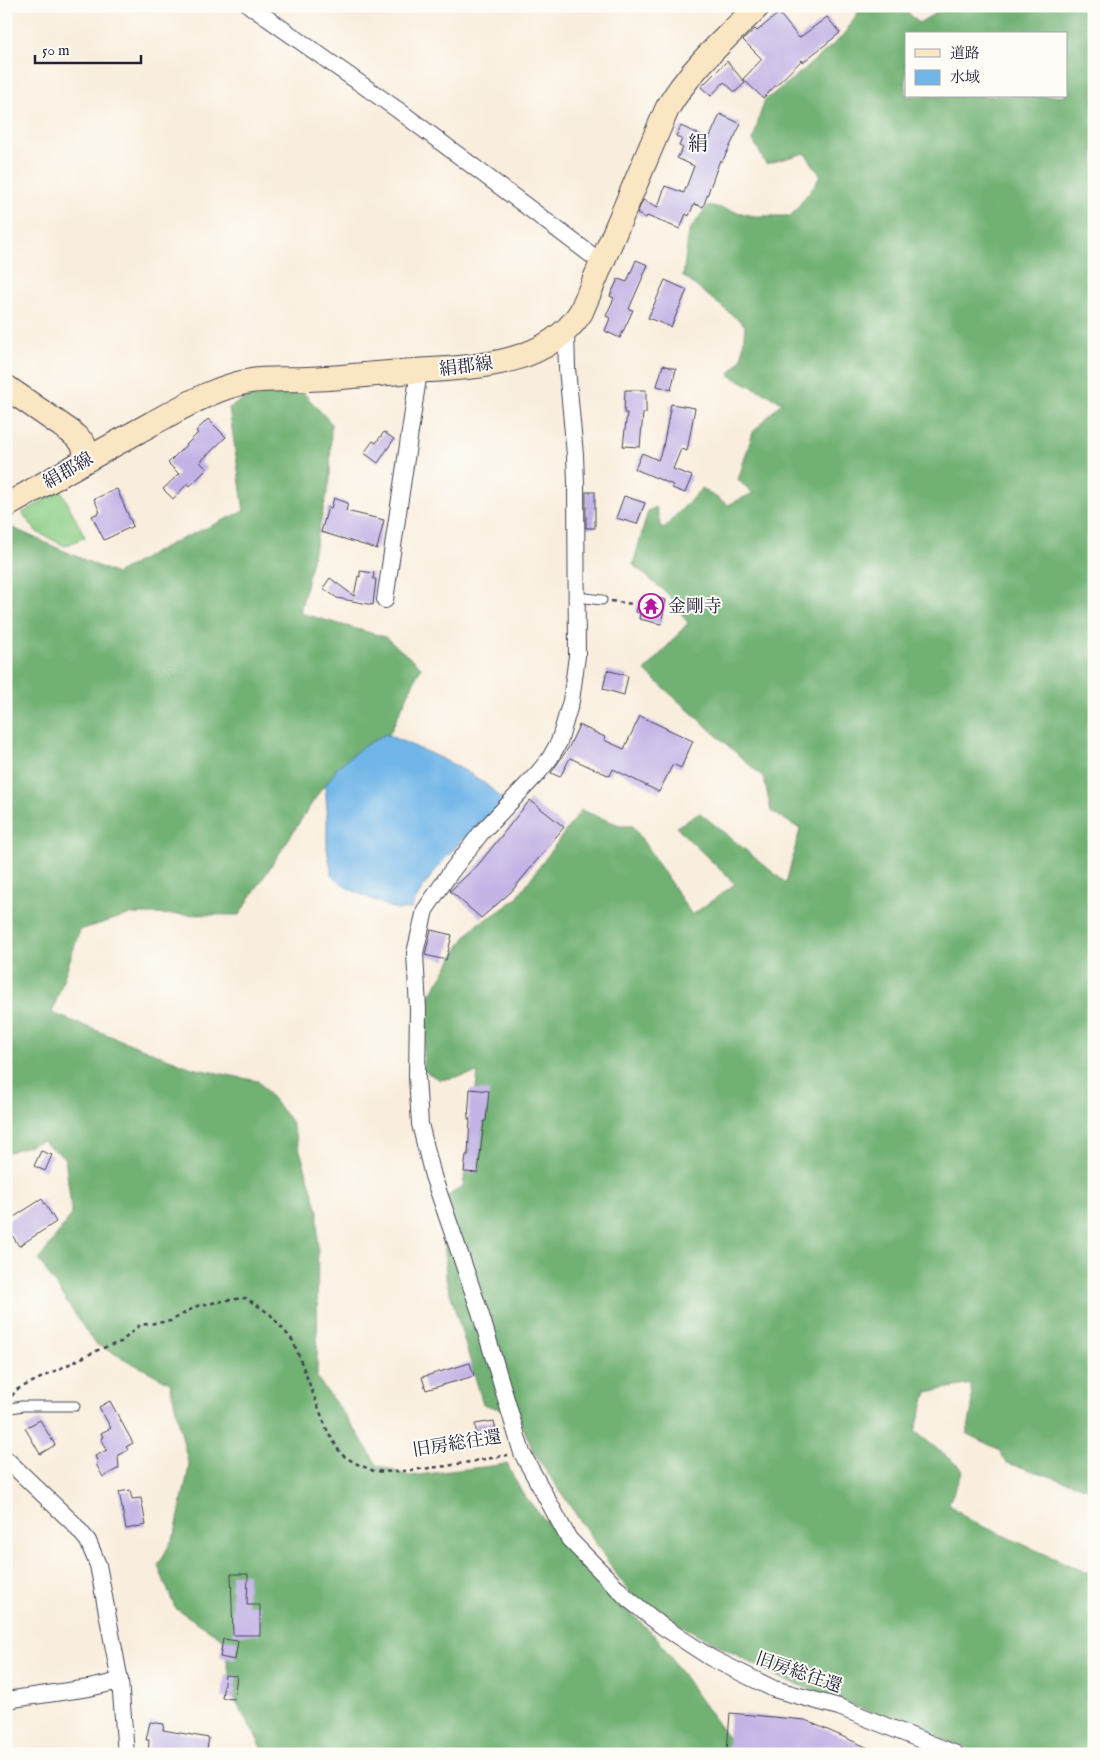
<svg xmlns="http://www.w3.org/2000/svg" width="1100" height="1760" font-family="'IM FELL English','Noto Serif JP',serif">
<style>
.green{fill:#8cce86;stroke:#577860}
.forest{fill:#71b173;stroke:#4a6a57;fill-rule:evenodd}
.water{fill:#71b6e8;stroke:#4a6c92}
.building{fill:#c2b2e5}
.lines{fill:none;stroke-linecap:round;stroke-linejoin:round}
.lane-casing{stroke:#424153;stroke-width:11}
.street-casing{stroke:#424153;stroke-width:18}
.secondary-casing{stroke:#424153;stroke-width:26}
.path{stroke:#424153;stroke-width:2.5;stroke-dasharray:4 4;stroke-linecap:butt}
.lane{stroke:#fff;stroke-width:9}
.street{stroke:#fff;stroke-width:16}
.secondary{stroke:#fbe6c4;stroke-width:24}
.labels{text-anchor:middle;stroke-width:4;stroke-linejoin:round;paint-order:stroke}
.street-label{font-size:18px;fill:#22223b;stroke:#fdfcf7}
.poi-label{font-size:18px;fill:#22223b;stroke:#fdfcf7;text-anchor:start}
.quarter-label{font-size:20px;fill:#22223b;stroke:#fdfcf7}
</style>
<rect width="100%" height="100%" fill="#fdfcf7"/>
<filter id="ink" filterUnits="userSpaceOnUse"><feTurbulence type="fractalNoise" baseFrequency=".02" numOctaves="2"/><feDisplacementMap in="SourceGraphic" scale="10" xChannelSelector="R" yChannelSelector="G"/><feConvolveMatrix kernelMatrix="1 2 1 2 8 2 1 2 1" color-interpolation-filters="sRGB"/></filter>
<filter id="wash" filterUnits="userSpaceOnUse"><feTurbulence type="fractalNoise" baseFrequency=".0096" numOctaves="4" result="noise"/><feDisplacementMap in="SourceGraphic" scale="20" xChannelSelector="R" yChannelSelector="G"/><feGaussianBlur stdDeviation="1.12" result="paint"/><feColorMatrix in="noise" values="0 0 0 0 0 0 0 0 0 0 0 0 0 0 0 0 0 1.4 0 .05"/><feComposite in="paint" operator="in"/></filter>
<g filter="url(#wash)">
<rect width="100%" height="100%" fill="#f9eedd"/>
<path class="green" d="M 61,490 L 85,537 L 65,546 L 37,532 L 22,513 Z"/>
<g class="forest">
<path d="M 862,6 L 901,6 L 919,23 L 947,6 L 1094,6 L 1094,1490 L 1007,1463 L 998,1449 L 967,1434 L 972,1408 L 971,1384 L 927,1392 L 915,1431 L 963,1470 L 949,1503 L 969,1520 L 1094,1576 L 1094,1721 L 1090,1754 L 982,1754 L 780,1678 L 639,1603 L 628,1591 L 534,1453 L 518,1415 L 483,1404 L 446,1279 L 442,1200 L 463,1186 L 478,1073 L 440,1080 L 423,1070 L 426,1002 L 464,939 L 477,924 L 492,916 L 515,900 L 581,810 L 622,826 L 633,826 L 692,915 L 735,884 L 676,827 L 700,813 L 786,883 L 800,829 L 771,811 L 764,778 L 645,671 L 688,623 L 669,595 L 633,565 L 648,511 L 656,507 L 662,530 L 702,488 L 728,505 L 753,493 L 738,480 L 753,432 L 782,402 L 729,375 L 742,358 L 745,325 L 683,276 L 689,231 L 708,205 L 754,216 L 791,216 L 821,176 L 805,153 L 766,164 L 753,140 L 764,101 L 801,72 L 844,35 ZM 906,34 L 1066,34 L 1066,96 L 906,96 Z"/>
<path d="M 299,388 L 331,423 L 330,480 L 300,613 L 385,637 L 421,667 L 388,737 L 322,788 L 239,915 L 131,914 L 80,930 L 52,1013 L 192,1068 L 258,1081 L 291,1121 L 318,1210 L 317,1378 L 355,1429 L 377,1465 L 410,1476 L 507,1464 L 522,1493 L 587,1570 L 657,1638 L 739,1754 L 266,1754 L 234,1699 L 223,1639 L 175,1608 L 158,1566 L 175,1534 L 189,1467 L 170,1383 L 94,1343 L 39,1260 L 72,1214 L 65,1158 L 42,1141 L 6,1153 L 6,525 L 116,574 L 168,545 L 244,511 L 229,408 L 257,391 Z"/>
</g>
<path class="water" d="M 385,734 C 424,751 477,770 505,802 C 469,832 432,866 411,909 L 397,910 L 349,889 L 332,876 L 327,848 L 327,808 L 325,786 L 339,766 L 361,748 Z"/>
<g id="blocks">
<g class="building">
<path d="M 779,13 L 799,38 L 827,17 L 840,33 L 803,62 L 802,60 L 763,98 L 743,79 L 762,59 L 743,40 L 755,29 L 757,31 Z"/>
<path d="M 727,61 L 745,83 L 735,92 L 724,82 L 711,96 L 701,87 Z"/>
<path d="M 720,114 L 741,124 L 722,162 L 720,160 L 703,207 L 694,204 L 689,216 L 686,214 L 680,229 L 647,216 L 646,218 L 637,214 L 643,200 L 658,207 L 665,186 L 684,193 L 694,166 L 677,158 L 683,148 L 679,146 L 682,139 L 676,136 L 681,126 L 709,139 Z"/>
<path d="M 636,260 L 648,265 L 629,309 L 633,310 L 620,338 L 605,331 L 610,318 L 606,316 L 614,298 L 610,296 L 618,279 L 627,282 Z"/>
<path d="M 665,280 L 687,290 L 671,327 L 648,318 Z"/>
<path d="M 663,365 L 676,369 L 671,390 L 657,386 Z"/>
<path d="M 625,390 L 646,390 L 646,413 L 643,413 L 640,447 L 623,446 L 627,413 L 624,413 Z"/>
<path d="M 671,404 L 695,408 L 687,451 L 681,449 L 673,469 L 692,476 L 685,493 L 672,488 L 673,485 L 635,469 L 642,453 L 658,460 L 663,447 Z"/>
<path d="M 208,419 L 226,437 L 200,462 L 207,469 L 190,486 L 188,483 L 173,499 L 163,489 L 179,474 L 168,463 L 198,433 L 196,431 Z"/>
<path d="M 384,432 L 394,439 L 378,463 L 364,453 L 373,441 L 376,443 Z"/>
<path d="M 117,489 L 133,526 L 104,540 L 92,516 L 100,512 L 94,499 Z"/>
<rect x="586" y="492" width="9" height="36"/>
<path d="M 624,496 L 645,503 L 637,524 L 616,518 Z"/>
<path d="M 334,498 L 348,503 L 346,511 L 384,520 L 377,549 L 321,532 L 328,507 L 331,508 Z"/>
<path d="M 360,571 L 374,573 L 373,579 L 376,579 L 373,605 L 337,598 L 323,588 L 330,578 L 354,596 L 358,576 L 360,577 Z"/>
<path d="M 644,595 L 666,600 L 661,624 L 639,619 L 640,613 L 636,612 L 639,600 L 643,601 Z"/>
<path d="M 607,670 L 628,676 L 624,695 L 603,689 Z"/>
<path d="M 640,716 L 693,741 L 681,768 L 673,764 L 659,792 L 613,769 L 610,776 L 570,758 L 560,777 L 551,773 L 569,747 L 579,725 L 605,737 L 604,740 L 624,749 Z"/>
<path d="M 530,800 L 564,827 L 511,892 L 481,918 L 450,891 L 478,865 Z"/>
<path d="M 431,930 L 452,935 L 446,960 L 425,955 Z"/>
<path d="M 470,1089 L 489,1091 L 486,1121 L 484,1121 L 478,1173 L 464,1172 L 466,1155 L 468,1155 L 470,1119 L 468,1119 Z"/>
<path d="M 41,1151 L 52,1155 L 45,1171 L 34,1166 Z"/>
<path d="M 42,1199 L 56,1222 L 19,1246 L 6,1226 L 6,1222 Z"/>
<path d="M 470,1363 L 474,1376 L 426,1390 L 422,1377 Z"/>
<path d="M 110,1401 L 133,1443 L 126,1447 L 128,1450 L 118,1455 L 119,1468 L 103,1477 L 96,1464 L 98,1463 L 95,1456 L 107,1450 L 101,1438 L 103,1437 L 101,1433 L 111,1428 L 99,1407 Z"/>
<path d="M 40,1420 L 55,1445 L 40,1454 L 25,1428 Z"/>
<path d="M 494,1421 L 497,1434 L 477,1437 L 475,1424 Z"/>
<path d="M 130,1490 L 132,1499 L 141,1498 L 146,1525 L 126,1529 L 119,1492 Z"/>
<path d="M 231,1574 L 248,1574 L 247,1605 L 260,1605 L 260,1635 L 233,1635 Z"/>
<path d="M 223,1639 L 238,1641 L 235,1660 L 220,1657 Z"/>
<path d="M 225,1675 L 237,1676 L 234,1699 L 222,1698 Z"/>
<path d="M 730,1713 L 805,1720 L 882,1754 L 746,1754 L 747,1752 L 727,1751 Z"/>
<path d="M 150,1722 L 164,1724 L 163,1730 L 209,1738 L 206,1754 L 179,1754 L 165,1751 L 165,1754 L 148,1754 L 149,1740 L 146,1740 Z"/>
</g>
</g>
</g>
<g filter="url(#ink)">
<use href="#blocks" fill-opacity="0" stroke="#424153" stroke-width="1"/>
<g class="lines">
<defs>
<g id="lane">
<path d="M 577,597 L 602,600"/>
<path d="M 6,1409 L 22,1406 L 75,1406"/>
</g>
<g id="street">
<path d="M 250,6 L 398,110 L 602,263"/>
<path d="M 566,333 L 567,368 L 575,455 L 576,483 L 577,656 L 571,701 L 559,742 L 550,758 L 538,773 L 481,833 L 450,873 L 425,910 L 415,953 L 418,1009 L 417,1077 L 420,1124 L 433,1176 L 480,1312 L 522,1453 L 569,1539 L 627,1598 L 662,1626 L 711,1658 L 774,1689 L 839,1707 L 956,1754"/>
<path d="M 385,600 L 419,371"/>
<path d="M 6,1459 L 73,1523 L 88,1541 L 98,1565 L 120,1681 L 126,1754"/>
<path d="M 6,1700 L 89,1688 L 120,1681"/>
</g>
<g id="secondary">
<path d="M 6,387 L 71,432 L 83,443 L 87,459"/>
<path d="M 6,506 C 54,478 102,451 151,424 C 183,407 215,387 251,381 C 270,378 289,380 308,379 C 339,378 371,374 402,372 C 463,367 544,370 581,312 L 667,109 C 690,69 725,39 758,6"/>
</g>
</defs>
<use href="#lane" class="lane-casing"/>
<use href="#street" class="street-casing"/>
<use href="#secondary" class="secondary-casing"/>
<g class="path">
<path d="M 611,601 L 632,604"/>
<path d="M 12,1396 L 16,1390 L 100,1349 L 121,1342 L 140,1325 L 171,1321 L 197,1306 L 228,1300 L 246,1298 L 270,1314 L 293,1341 L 327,1430 L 341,1454 L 355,1463 L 374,1471 L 394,1472 L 447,1466 L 508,1455"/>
</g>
<use href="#lane" class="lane"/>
<use href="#street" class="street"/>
<use href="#secondary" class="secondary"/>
</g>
</g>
<defs>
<symbol id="temple-ring" viewBox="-11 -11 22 22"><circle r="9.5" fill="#fdfcf7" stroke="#b5179e" stroke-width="1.5"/><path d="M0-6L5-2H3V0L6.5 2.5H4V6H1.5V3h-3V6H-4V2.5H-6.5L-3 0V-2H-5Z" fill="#b5179e"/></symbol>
</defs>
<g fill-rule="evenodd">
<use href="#temple-ring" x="637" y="592" width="28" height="28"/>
</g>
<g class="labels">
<g class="street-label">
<text transform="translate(466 366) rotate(-7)" y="6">絹郡線</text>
<text transform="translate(68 470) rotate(-30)" y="6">絹郡線</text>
<text transform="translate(457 1443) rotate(-9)" y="6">旧房総往還</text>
<text transform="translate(799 1672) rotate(19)" y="6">旧房総往還</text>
</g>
<g class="poi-label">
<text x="668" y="612">金剛寺</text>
</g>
<g class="quarter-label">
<text x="698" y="150">絹</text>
</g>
</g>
<rect width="1100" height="1760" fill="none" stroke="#fdfcf7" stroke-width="25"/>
<rect x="905" y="32" width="162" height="65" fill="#fdfcf7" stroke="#a5a5ac"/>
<rect x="915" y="49" width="25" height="8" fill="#fbe6c4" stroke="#a5a5ac"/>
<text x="950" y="58" font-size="15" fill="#22223b">道路</text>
<rect x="915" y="70" width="25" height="15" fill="#71b6e8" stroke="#a5a5ac"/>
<text x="950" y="82" font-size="15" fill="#22223b">水域</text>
<path d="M35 55v8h106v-8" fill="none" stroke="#22223b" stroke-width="2.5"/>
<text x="42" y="55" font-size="15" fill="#22223b" stroke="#fdfcf7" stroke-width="4" paint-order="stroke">50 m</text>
</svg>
